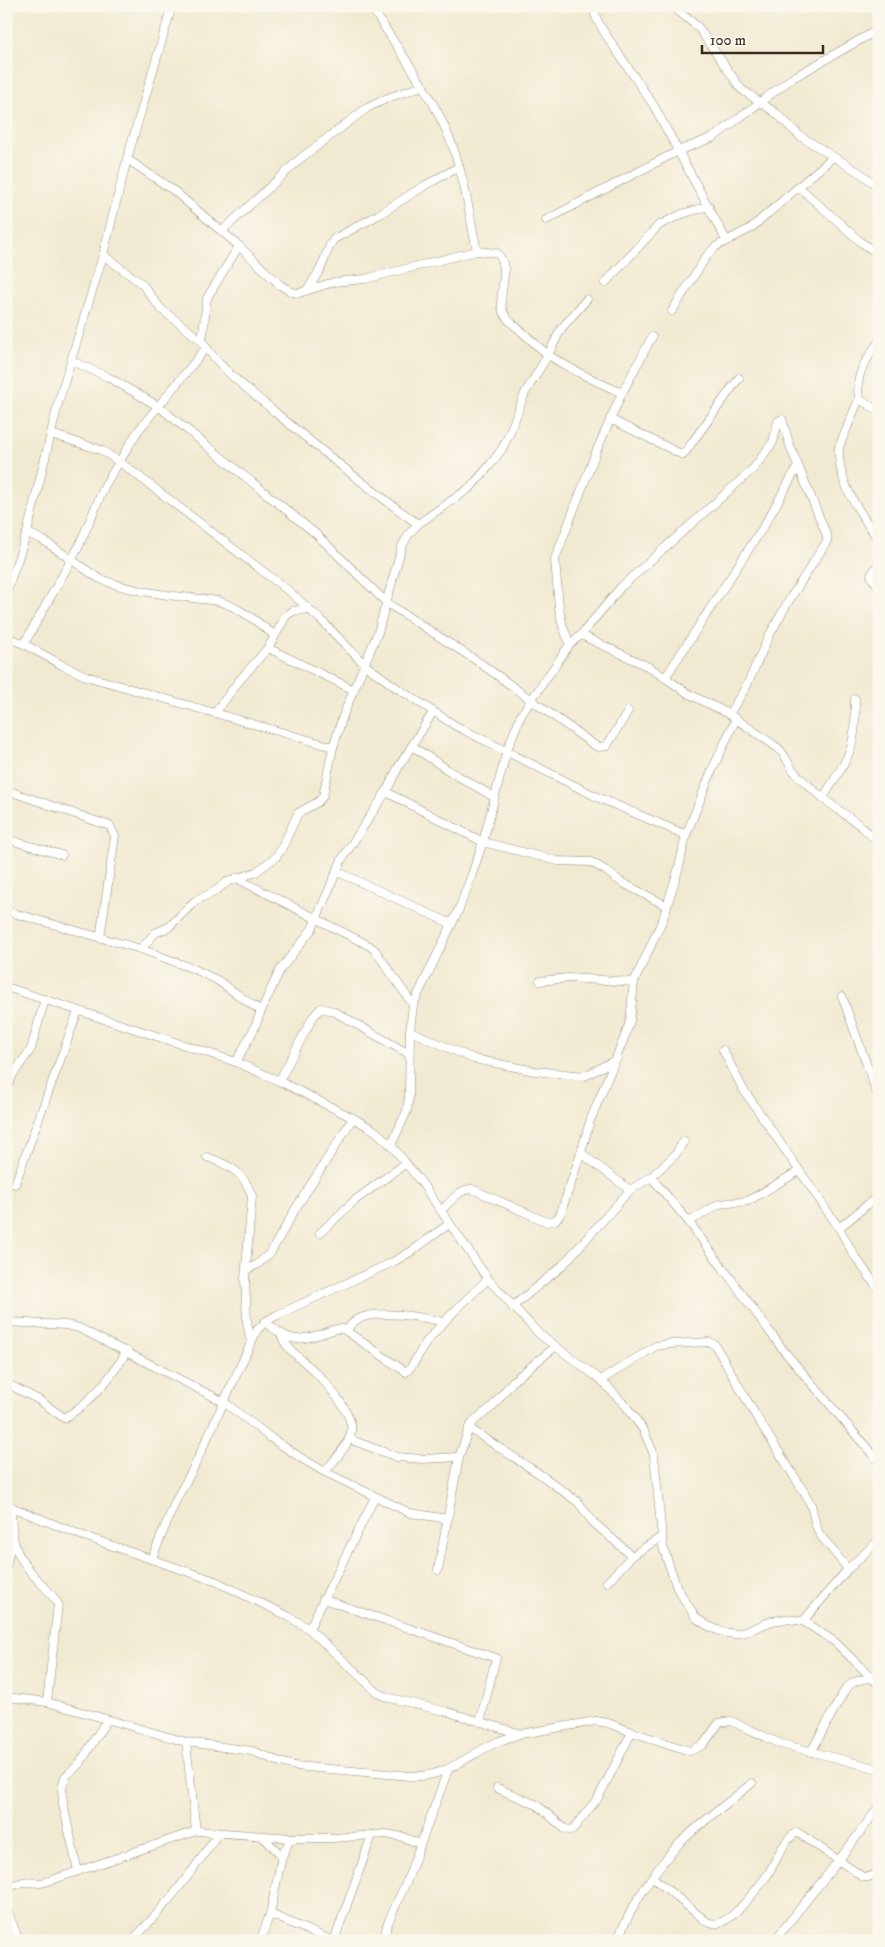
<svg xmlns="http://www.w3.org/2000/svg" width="885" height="1947" font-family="'IM FELL DW Pica',serif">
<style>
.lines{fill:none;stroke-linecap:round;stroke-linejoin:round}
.street-casing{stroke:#968a78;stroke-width:9}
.street{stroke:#fff;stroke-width:8}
</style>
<rect width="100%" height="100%" fill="#fbf7ec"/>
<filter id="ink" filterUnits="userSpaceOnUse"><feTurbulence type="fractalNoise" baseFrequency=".02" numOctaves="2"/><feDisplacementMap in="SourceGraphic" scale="10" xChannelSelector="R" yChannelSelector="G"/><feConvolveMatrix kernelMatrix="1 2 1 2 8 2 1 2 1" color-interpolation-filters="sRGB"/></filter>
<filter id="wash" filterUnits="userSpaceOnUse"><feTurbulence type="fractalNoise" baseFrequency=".0096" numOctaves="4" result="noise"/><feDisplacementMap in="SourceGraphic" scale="20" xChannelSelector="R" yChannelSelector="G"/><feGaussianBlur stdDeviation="1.12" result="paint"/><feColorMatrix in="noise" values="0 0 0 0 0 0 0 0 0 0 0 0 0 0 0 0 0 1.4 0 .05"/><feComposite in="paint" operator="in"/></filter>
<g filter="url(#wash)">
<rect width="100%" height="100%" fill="#f1ead2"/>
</g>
<g filter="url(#ink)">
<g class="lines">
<defs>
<g id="street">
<path d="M 371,6 C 397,49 430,90 449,137 C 464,173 469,213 477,251"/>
<path d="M 592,6 L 598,22 L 606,35 L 654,106 L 726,240"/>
<path d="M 672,6 L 698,27 L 741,89 L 776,113 L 800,136 L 860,173 L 879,187"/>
<path d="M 127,159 L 173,190 L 239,246 L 280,285 L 292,292 L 299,293 L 334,282 L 365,279 L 477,251 L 497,253 C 512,269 498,289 502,308 C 504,318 513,324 521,331 C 530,339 540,349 550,356 C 573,371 597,382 622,393"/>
<path d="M 799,187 L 862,243 L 879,254"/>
<path d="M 546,220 L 678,151 L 714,137 L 791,79 L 879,29"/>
<path d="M 222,231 L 301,158 L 367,108 L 390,97 L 423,86"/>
<path d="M 103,255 L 142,284 L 161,309 L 202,341 C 220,370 251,391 276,413 C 322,451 369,489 418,524"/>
<path d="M 605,283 L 659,225 L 682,214 L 709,206"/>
<path d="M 307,290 L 320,270 L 330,245 L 334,239 L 378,215 L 424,186 L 459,167"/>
<path d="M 672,311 L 706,257 L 715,247 L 751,228 L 833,157"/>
<path d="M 202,341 L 207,298 L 239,246"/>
<path d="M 879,341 C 865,363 855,372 859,399 L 879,411"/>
<path d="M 72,361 L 108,377 L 158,406 L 316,534 L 387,603 L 480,663 L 594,745 L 599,747 L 607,746 L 628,711"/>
<path d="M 859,399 L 839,447 C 836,481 861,514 879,541"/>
<path d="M 610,419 L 683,455 L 739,378"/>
<path d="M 51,434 L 101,450 L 120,462 L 290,592 L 321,620 L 365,665 L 397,688 L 456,726 L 597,797 L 686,835"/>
<path d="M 27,533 L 43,540 L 98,578 C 135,594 179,596 218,601 C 241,608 256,621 274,635"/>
<path d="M 879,563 L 871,575 L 873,580 L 879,585"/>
<path d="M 6,593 L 27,533 L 59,400 L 103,255 L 127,159 L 172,6"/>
<path d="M 581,635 L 649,667 L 689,694 L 729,714 L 778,748 C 785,754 787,762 793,770 C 801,780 812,789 822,797 C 840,813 863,824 879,844"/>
<path d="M 6,637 L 24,644 L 78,548 L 105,485 L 138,431 L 206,348"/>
<path d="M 24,644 L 62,665 L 86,676 L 333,747"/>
<path d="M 570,644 L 563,627 L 559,608 L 555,559 L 596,452 L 622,393 L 652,337"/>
<path d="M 268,648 L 354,690"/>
<path d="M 665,678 L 765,524 L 798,466"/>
<path d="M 215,713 L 239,681 L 268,648 L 286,616 L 293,611 L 309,609"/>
<path d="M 412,746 L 451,772 L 494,797"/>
<path d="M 6,790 L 110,826 L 115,836 L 100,938"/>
<path d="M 386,792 L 483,842 L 558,861 L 591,862 L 605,870 L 621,882 L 667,906"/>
<path d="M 823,798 C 834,779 849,761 853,739 C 856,726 855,712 855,699"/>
<path d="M 6,839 L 62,855"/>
<path d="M 336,871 L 452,924"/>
<path d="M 236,878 L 370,946 L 375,950 L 413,1005"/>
<path d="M 6,911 L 141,949 L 194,969 L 217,980 L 261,1011"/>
<path d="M 141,949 L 155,933 L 169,927 L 196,900 L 214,892 L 227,882 L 256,872 L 276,857 L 283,846 L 298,813 L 318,802 L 323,796 L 333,747 L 344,713 L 378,632 L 402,546 L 409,534 L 418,524 L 471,487 L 490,465 L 502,449 L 510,432 L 525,393 L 548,355 L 561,329 L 587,299"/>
<path d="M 540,981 L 568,978 L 634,982"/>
<path d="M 6,987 L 236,1062 L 279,1081 L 353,1118 L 374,1130 L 391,1145 L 421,1182 L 488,1279 L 539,1334 L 601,1380 L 626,1406 L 644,1431 L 654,1455 L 663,1547 L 677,1588 L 696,1618 L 708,1626 L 722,1632 L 735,1634 L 745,1632 L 772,1621 L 786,1619 L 803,1621 L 835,1642 L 879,1685"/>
<path d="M 842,996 L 879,1099"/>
<path d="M 410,1031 L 474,1059 L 535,1071 L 585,1076 L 617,1059"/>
<path d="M 723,1050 L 743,1089 L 839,1228 L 854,1255 L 879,1290"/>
<path d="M 236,1062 L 254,1029 L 261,1011 L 280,970 L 312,929 L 342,859 L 386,792 L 398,768 L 433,712"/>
<path d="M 279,1081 L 313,1017 L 321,1008 L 333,1011 L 409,1054"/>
<path d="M 6,1090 L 12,1076 L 31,1049 L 45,999"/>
<path d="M 391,1145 L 407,1111 L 409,1097 L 410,1031 L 413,1005 L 459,909 L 471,877 L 483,842 L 507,750 L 521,715 L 570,644 L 581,635 L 621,587 L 753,469 L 773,442 L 778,421 L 782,419 L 790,446 L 827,536 L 827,541 L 788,602 L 769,636 L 746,687 L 729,714"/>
<path d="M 207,1157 C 229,1165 244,1172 252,1196 L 245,1279 L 247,1322 L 251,1343"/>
<path d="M 651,1177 L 675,1155 L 684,1141"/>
<path d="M 15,1184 L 78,1011"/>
<path d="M 630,1190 L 581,1153 L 590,1121 L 625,1036 L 630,1021 L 634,982 L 663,919 L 679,867 L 686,835 L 713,768 L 736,719"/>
<path d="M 441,1211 C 449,1203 460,1188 472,1189 L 547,1222 L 555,1220 L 560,1215 L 581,1153"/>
<path d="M 689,1222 L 784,1351 L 879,1462"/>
<path d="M 6,1224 L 8,1217"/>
<path d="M 839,1228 L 879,1195"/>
<path d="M 320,1233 L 354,1201 L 406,1163"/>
<path d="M 246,1270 L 258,1264 L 271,1252 L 296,1208 L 353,1118"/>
<path d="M 512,1307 L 561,1267 L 630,1190 L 651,1177 L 689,1222 L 719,1204 L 748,1201 L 799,1171"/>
<path d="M 6,1322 L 66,1325 L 79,1328 L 224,1402 L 271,1438 L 301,1458 L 325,1472 L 410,1513 L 448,1519"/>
<path d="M 265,1322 C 290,1341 293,1343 324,1333 C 330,1331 336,1328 343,1329 L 406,1372 C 413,1368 421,1348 428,1340 C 446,1318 467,1299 488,1279"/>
<path d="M 347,1330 C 350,1326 353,1321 358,1319 C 378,1309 422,1317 443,1322"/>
<path d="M 281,1335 C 287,1350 300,1358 312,1369 C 325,1381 355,1414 351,1433 C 348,1447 333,1461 325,1472"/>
<path d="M 601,1380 L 656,1346 L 669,1344 L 710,1342 L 715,1345 L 756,1416 L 804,1492 L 811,1505 L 816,1526 L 820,1535 L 848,1569"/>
<path d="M 6,1383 L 39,1400 L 64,1418 C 92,1402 111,1378 127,1351"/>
<path d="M 469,1428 L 541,1475 L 578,1502 L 593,1522 L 632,1556"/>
<path d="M 349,1439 L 397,1457 L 423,1459 L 459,1457"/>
<path d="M 6,1505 L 81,1535 L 215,1581 L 288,1616 L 309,1629 L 378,1693 L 386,1697 L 448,1712 L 521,1734 L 596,1721 L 608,1723 L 632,1732 L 690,1751 L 703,1745 L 719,1723 L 731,1721 L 781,1744 L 879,1769"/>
<path d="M 11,1506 C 12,1534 11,1549 30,1571 C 39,1583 50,1590 58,1604 L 47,1702"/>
<path d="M 152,1558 L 177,1498 L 193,1469 L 257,1330 L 265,1322 L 277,1315 L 393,1262 L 412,1251 L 449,1224"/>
<path d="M 6,1567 L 12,1539"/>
<path d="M 438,1570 L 459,1457 L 469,1428 L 475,1420 L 492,1407 L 513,1381 L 555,1347"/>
<path d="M 607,1582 L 632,1556 L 661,1537"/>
<path d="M 323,1599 L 496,1658 L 480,1722"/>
<path d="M 803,1621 L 848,1569 L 879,1540"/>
<path d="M 309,1629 L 375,1497"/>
<path d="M 6,1697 L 47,1702 L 186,1742 L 252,1751 L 280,1762 L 295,1766 L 411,1776 C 446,1778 468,1755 497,1742 C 504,1739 512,1737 519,1734"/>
<path d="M 186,1742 L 196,1831"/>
<path d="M 811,1752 L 846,1688 L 854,1682 L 871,1677"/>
<path d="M 497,1788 L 537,1805 L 565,1829 L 569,1830 L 573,1829 L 598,1798 L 632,1732"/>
<path d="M 262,1836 L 282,1856"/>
<path d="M 78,1871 L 63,1804 L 62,1787 L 65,1777 L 80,1763 L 107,1720"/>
<path d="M 652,1877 L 707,1922 C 710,1923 715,1924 718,1923 C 733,1921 757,1889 766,1877 C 776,1863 782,1841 797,1832 L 863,1877 L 869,1877 L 879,1872"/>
<path d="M 6,1888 L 23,1882 L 41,1883 L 52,1880 L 196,1831 L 291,1838 L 334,1838 L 386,1834 L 403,1837 L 420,1844"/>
<path d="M 6,1907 L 19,1941"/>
<path d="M 270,1914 L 333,1941"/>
<path d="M 132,1941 C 164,1907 194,1872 218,1833"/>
<path d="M 260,1941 L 270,1914 L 282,1856 L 291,1838"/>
<path d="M 334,1941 L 372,1835"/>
<path d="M 386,1941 L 385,1935 L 387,1925 L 408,1878 L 448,1770"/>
<path d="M 617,1941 C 631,1907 653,1871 679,1844 C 701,1822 728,1803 752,1783"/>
<path d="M 774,1941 L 839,1860 L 879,1807"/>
</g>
</defs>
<use href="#street" class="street-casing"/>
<use href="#street" class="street"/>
</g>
</g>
<rect width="885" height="1947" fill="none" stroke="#fbf7ec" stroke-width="25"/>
<path d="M702 45v8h121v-8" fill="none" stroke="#3b2a1e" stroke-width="2.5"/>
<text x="710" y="45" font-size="15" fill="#3b2a1e" stroke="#fbf7ec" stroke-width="4" paint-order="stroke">100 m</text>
</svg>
